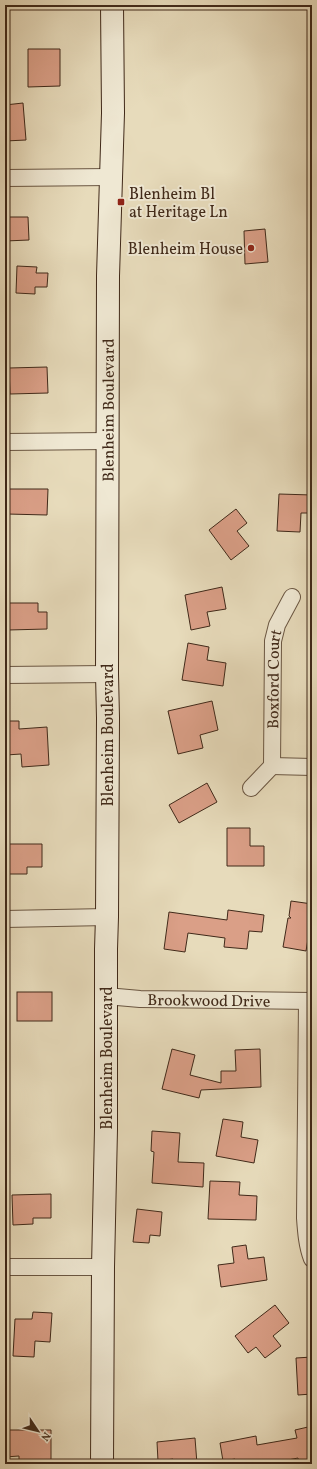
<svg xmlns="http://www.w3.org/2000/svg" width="317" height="1469" font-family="Vollkorn,serif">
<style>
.building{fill:#da9f87;stroke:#402919}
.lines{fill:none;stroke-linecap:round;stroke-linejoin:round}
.minor-casing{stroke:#6a5642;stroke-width:18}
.secondary-casing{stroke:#402919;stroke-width:24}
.minor{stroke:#efe8d3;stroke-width:16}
.secondary{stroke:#efe8d3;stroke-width:22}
.poi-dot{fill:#8f2418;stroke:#efe8d3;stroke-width:1.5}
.labels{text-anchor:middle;stroke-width:4;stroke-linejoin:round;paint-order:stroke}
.poi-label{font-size:16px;fill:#402919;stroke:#efe8d3;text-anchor:start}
.street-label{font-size:16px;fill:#402919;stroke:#efe8d3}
</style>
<rect width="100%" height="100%" fill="#e7dbbb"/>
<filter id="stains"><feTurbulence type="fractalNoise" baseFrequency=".005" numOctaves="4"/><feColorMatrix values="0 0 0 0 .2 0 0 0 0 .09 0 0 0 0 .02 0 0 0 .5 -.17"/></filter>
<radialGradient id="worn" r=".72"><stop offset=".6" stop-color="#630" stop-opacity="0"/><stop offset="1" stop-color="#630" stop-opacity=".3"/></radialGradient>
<g class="building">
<path d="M 28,49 L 60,49 L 60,86 L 28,87 Z"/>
<path d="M 23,103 L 26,140 L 5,141 L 5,105 Z"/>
<path d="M 5,217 L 28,217 L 29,240 L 5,241 Z"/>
<path d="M 265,229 L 268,262 L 245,264 L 244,231 Z"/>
<path d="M 17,266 L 37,267 L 36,273 L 48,273 L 47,287 L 35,287 L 35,294 L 16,293 Z"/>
<path d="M 47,367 L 48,393 L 10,394 L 9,368 Z"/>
<path d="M 7,489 L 48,489 L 47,515 L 7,514 Z"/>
<path d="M 279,494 L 312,495 L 312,513 L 301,513 L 300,532 L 277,531 Z"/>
<path d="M 236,509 L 247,523 L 237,531 L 249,546 L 231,560 L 209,530 Z"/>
<path d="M 222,587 L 226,609 L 207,612 L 210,626 L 191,630 L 185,595 Z"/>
<path d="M 8,603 L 38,603 L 38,612 L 47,612 L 47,629 L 8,630 Z"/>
<path d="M 188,643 L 209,647 L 207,660 L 226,663 L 223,686 L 182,680 Z"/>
<path d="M 212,701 L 218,730 L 200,735 L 203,748 L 178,754 L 168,711 Z"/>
<path d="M 5,721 L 19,721 L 19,729 L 47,727 L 49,765 L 22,767 L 21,754 L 6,755 Z"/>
<path d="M 207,783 L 217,802 L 179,823 L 169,805 Z"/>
<path d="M 227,828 L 250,828 L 250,846 L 264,846 L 264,866 L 227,866 Z"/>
<path d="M 5,844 L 42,844 L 42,867 L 27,867 L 27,874 L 5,874 Z"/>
<path d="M 291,901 L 312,904 L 312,936 L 309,933 L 306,951 L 283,947 L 288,918 L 291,918 L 289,916 Z"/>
<path d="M 228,910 L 264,915 L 262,932 L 249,931 L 247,949 L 224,947 L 225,938 L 188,933 L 185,952 L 164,949 L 169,912 L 227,920 Z"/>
<rect x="17" y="992" width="35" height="29"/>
<path d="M 172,1049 L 195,1055 L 190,1075 L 221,1083 L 221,1071 L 236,1071 L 235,1050 L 260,1049 L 261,1087 L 201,1090 L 199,1098 L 162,1089 Z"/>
<path d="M 223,1119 L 243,1122 L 241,1137 L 258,1140 L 254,1163 L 216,1156 Z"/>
<path d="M 152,1131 L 180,1133 L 178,1162 L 204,1163 L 203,1187 L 152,1183 L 154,1152 L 151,1151 Z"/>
<path d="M 210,1181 L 240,1182 L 239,1195 L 257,1196 L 256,1220 L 208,1219 Z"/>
<path d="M 51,1194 L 51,1218 L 33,1218 L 33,1224 L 13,1225 L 12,1195 Z"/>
<path d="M 137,1209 L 162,1212 L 160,1236 L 150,1235 L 149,1243 L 133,1242 Z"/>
<path d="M 246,1245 L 248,1259 L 264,1257 L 267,1280 L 221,1287 L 218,1265 L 234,1263 L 232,1247 Z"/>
<path d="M 275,1305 L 289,1323 L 273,1336 L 281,1346 L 265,1358 L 256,1347 L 248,1353 L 235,1336 Z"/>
<path d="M 33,1312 L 52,1313 L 50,1342 L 35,1341 L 34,1357 L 13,1356 L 15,1319 L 32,1319 Z"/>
<path d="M 312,1357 L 312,1394 L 298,1395 L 296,1358 Z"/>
<path d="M 308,1427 L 310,1436 L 312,1435 L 312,1464 L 299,1464 L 298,1458 L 268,1464 L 236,1464 L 235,1459 L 223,1461 L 220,1443 L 256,1436 L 257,1445 L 297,1438 L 295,1430 Z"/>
<path d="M 5,1430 L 51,1430 L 51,1464 L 19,1464 L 19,1456 L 5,1457 Z"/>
<path d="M 195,1438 L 197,1464 L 174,1464 L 173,1459 L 158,1461 L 157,1442 Z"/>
</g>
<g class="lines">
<defs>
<g id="minor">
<path d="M 5,178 L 110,177"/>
<path d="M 5,442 L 107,441"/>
<path d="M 5,675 L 107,674"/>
<path id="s1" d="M 272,766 L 273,641 L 277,625 L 292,597"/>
<path d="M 272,766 L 312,767"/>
<path d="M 251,788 L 272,766"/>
<path d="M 5,919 L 107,917"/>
<path id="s2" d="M 106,996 L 140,999 L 312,1001"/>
<path d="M 307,1001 L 305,1218 C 306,1232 307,1246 312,1259"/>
<path d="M 5,1267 L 103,1267"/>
</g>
<g id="secondary">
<path id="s3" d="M 102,1464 L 103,1267 L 106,1129 L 106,949 L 107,917 L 108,718 L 107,674 L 108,276 L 113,113 L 112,5"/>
</g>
</defs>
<use href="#minor" class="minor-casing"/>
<use href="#secondary" class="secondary-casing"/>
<use href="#minor" class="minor"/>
<use href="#secondary" class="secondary"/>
</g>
<g class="poi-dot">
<rect x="117" y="198" width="8" height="8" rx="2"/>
<circle cx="251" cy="248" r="4"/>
</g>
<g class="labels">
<g class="poi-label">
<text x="129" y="199">Blenheim Bl<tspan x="129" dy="18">at Heritage Ln</tspan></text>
<text x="243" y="254" text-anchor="end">Blenheim House</text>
</g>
<g class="street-label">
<text dy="6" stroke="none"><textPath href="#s3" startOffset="1054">Blenheim Boulevard</textPath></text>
<text dy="6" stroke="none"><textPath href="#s1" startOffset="87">Boxford Court</textPath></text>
<text transform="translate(107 735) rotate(-90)" y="6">Blenheim Boulevard</text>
<text dy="6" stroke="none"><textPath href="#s2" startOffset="103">Brookwood Drive</textPath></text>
<text dy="6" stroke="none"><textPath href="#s3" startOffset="406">Blenheim Boulevard</textPath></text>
</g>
</g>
<rect width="317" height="1469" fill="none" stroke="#e7dbbb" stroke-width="20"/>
<rect x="6" y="6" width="305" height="1457" fill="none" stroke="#402919" stroke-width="2"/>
<rect x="10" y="10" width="297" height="1449" fill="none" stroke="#402919"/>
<g transform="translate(38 1431) rotate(125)" stroke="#efe8d3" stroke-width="3" paint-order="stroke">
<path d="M0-3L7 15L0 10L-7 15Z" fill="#402919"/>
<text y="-6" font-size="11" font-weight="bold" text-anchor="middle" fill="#402919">N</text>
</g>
<rect width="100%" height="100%" filter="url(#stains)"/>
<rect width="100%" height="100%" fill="url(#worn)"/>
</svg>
